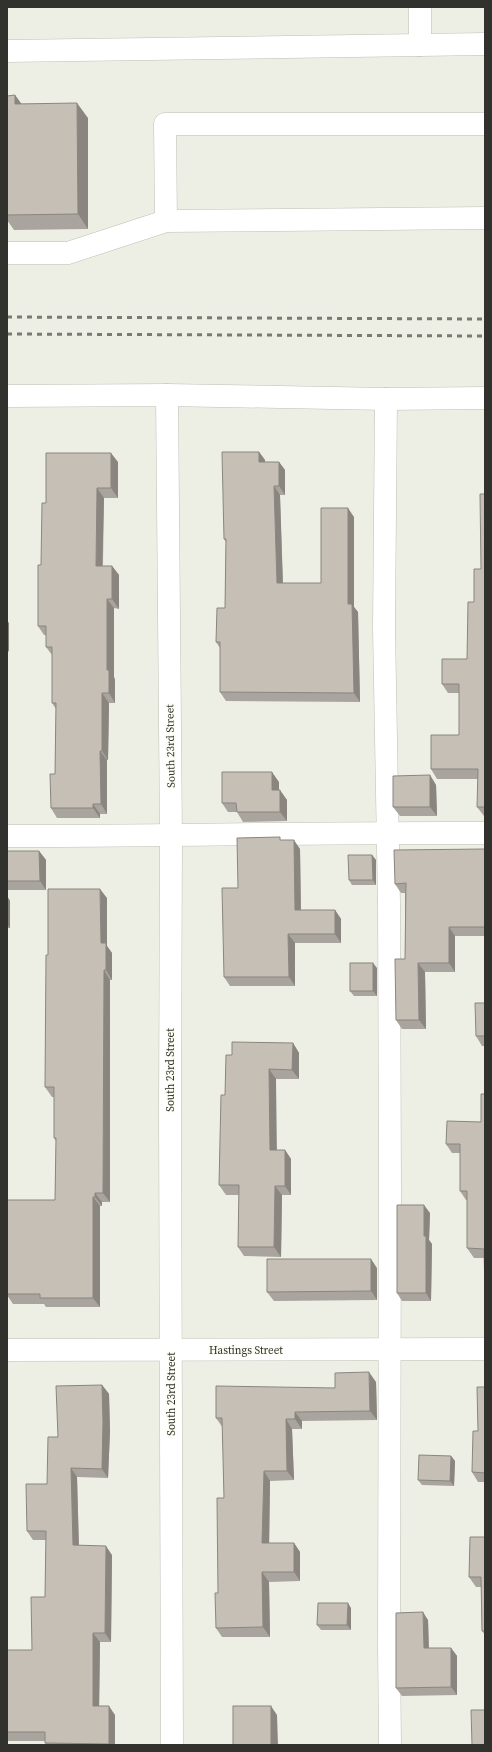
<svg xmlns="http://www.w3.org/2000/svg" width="492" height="1752" font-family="'Source Serif 4',serif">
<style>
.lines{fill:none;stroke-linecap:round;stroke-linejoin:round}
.minor-casing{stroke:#bec0b5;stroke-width:23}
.minor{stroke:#fff;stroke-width:22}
.rail{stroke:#787a74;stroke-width:3;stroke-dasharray:5 5;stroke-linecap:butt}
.wall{fill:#a9a49d}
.shaded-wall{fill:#8a867f}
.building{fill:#c5bfb6;stroke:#8a867f}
.labels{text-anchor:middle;stroke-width:3;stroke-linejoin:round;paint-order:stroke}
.street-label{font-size:11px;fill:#31322e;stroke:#fbfdf2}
</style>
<rect width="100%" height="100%" fill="#edefe5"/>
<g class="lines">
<defs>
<g id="minor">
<path d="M 420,7 L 420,45 L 485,44"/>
<path d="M 7,51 L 420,45"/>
<path d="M 166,221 L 165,124 L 485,124"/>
<path d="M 7,253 L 68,253 L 166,221 L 485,218"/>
<path d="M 167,395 L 171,836 L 170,1111 L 172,1745"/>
<path d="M 7,396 L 167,395 L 386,399 L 485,398"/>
<path d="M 386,399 L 384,628 L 389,903 L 390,1188 L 389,1646 L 390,1745"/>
<path d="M 7,836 C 166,836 326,832 485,833"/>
<path d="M 7,1350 L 485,1349"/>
</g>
</defs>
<use href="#minor" class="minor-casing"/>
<use href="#minor" class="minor"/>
<g class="rail">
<path d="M 7,317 L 485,319"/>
<path d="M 7,334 L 485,336"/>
</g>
</g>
<g class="wall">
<path d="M 15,95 L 21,104 L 88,118 L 88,229 L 14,230 L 7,220 Z"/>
<path d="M 259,452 L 265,460 L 265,462 L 279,462 L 285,470 L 285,495 L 280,495 L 283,583 L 321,583 L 354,517 L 354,607 L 358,612 L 360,702 L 226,701 L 220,692 L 220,648 L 216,642 L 225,608 L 226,542 L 224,539 Z"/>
<path d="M 118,462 L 118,498 L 104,498 L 103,566 L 112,566 L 119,575 L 119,609 L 114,608 L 114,677 L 115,680 L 115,703 L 109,703 L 108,760 L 107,760 L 107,814 L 100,814 L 100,818 L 57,818 L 51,808 L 55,774 L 56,709 L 52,703 L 52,655 L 46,647 L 46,635 L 44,635 L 38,626 L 41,565 L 46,503 Z"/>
<path d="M 485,494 L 485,816 L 484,816 L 477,807 L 478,779 L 437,779 L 431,769 L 459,735 L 459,693 L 448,693 L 442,684 L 467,659 L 474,602 L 481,569 Z"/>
<path d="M 430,775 L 436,785 L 437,816 L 400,816 L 393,807 Z"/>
<path d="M 279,782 L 279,790 L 287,800 L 287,821 L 243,822 L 237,812 L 228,812 L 222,803 Z"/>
<path d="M 282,840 L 300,849 L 301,910 L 335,910 L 341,919 L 341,943 L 295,943 L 295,986 L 230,986 L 224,977 L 238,888 Z"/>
<path d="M 485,849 L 485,936 L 455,936 L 455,972 L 425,972 L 426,1029 L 402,1029 L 396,1020 L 405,959 L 405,893 L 401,893 L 395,884 Z"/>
<path d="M 7,851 L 39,851 L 46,860 L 46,890 L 7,890 Z"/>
<path d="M 372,855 L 376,860 L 376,885 L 352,885 L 349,880 Z"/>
<path d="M 7,896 L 10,901 L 10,928 L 7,928 Z"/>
<path d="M 107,898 L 107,946 L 112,953 L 112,980 L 110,980 L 110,1202 L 102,1202 L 102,1206 L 100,1206 L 100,1307 L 46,1307 L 44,1304 L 13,1304 L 7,1295 L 7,1200 L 55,1200 L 56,1141 L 54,1138 L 54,1097 L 52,1097 L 45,1087 L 48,955 Z"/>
<path d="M 377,968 L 377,996 L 354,996 L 350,991 Z"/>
<path d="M 485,1003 L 485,1046 L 482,1046 L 476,1036 Z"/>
<path d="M 293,1043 L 299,1053 L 299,1079 L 276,1079 L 276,1150 L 285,1150 L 291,1159 L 291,1195 L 282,1195 L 281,1257 L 244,1256 L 238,1247 L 239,1195 L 226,1195 L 219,1185 L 225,1095 L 232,1055 Z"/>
<path d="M 481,1122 L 484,1258 L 474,1258 L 467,1248 L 467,1200 L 466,1200 L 460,1191 L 460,1153 L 452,1153 L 446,1144 Z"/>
<path d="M 430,1213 L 429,1240 L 432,1244 L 431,1301 L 402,1301 L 397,1293 Z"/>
<path d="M 377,1268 L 377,1300 L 274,1301 L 267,1292 Z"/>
<path d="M 376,1382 L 377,1420 L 302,1421 L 302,1429 L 292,1429 L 294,1480 L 270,1481 L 269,1543 L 294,1543 L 300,1552 L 300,1581 L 269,1582 L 270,1637 L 222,1637 L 216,1628 L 224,1498 L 223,1428 L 216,1418 L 335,1388 Z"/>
<path d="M 102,1385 L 109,1394 L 110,1431 L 108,1478 L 77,1477 L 79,1545 L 112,1555 L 111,1642 L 100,1642 L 99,1706 L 115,1715 L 115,1745 L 46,1745 L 45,1743 L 45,1741 L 7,1741 L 7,1650 L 32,1650 L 45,1597 L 46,1540 L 33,1540 L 27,1531 L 47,1484 L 58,1437 Z"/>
<path d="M 485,1387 L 485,1482 L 478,1482 L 472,1472 Z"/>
<path d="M 451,1456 L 455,1461 L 454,1486 L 422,1485 L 418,1480 Z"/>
<path d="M 485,1537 L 485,1635 L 482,1631 L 481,1587 L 476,1587 L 469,1577 Z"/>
<path d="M 351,1608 L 351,1630 L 321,1630 L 317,1625 Z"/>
<path d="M 428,1620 L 429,1648 L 451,1648 L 457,1656 L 457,1695 L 402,1696 L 396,1688 Z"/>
</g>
<g class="shaded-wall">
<path d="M 15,95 L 26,110 L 15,104 Z"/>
<path d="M 77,103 L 88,118 L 88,229 L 78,214 Z"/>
<path d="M 259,452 L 265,460 L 265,470 L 259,462 Z"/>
<path d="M 111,453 L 118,462 L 118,498 L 111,488 Z"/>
<path d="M 279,462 L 285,470 L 285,495 L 279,486 Z"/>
<path d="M 274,486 L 280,495 L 283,591 L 277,583 Z"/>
<path d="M 97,488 L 104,498 L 102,575 L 96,566 Z"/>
<path d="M 348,508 L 354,517 L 354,607 L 358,612 L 360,702 L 354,693 L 348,604 Z"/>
<path d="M 112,566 L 119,575 L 119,609 L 112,599 Z"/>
<path d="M 107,599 L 114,608 L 114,677 L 115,680 L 115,703 L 109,693 L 107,670 Z"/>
<path d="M 7,620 L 9,623 L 9,652 L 7,649 Z"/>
<path d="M 102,693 L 109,703 L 108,760 L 102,751 Z"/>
<path d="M 100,751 L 107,760 L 107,814 L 101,804 Z"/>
<path d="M 272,772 L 279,782 L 279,800 L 272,790 Z"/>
<path d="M 430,775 L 436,785 L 437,816 L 430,807 Z"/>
<path d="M 280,790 L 287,800 L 287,821 L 280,812 Z"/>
<path d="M 93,804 L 100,814 L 100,818 L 93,808 Z"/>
<path d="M 294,840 L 300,849 L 301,919 L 295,910 Z"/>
<path d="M 39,851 L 46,860 L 46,890 L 40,881 Z"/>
<path d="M 372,855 L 376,860 L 376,885 L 373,880 Z"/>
<path d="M 100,889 L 107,898 L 107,946 L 112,953 L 112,980 L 106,970 L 101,943 Z"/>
<path d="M 7,896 L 10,901 L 10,928 L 7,924 Z"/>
<path d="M 335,910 L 341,919 L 341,943 L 335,934 Z"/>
<path d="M 449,927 L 455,936 L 455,972 L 449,963 Z"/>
<path d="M 288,934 L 295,943 L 295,986 L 289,977 Z"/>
<path d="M 373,963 L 377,968 L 377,996 L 373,991 Z"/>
<path d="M 418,963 L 425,972 L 426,1029 L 419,1020 Z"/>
<path d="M 104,970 L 110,980 L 110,1202 L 103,1193 Z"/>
<path d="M 293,1043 L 299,1053 L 299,1079 L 292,1070 Z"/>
<path d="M 269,1069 L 276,1079 L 277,1159 L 270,1150 Z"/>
<path d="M 285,1150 L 291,1159 L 291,1195 L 285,1186 Z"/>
<path d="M 275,1186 L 282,1195 L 281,1257 L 274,1247 Z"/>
<path d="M 95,1193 L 102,1202 L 102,1206 L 95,1197 Z"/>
<path d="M 93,1197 L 100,1206 L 100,1307 L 93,1298 Z"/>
<path d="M 424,1205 L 430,1213 L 429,1240 L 432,1244 L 431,1301 L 426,1293 L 424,1236 Z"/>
<path d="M 371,1259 L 377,1268 L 377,1300 L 371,1291 Z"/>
<path d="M 369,1372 L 376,1382 L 377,1420 L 370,1411 Z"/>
<path d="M 102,1385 L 109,1394 L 110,1431 L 108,1478 L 102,1469 Z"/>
<path d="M 295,1412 L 302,1421 L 302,1429 L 295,1419 Z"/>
<path d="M 286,1419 L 292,1429 L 294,1480 L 287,1471 Z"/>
<path d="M 451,1456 L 455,1461 L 454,1486 L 450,1481 Z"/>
<path d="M 71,1468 L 77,1477 L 79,1554 L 73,1545 Z"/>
<path d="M 264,1471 L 270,1481 L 269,1553 L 262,1543 Z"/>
<path d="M 294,1543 L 300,1552 L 300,1581 L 294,1572 Z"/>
<path d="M 106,1546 L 112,1555 L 111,1642 L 105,1633 Z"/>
<path d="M 262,1572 L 269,1582 L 270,1637 L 263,1627 Z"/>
<path d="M 348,1603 L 351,1608 L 351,1630 L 347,1625 Z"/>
<path d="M 423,1612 L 428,1620 L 429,1657 L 424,1648 Z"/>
<path d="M 93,1633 L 100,1642 L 99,1715 L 93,1706 Z"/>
<path d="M 451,1648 L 457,1656 L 457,1695 L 451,1687 Z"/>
<path d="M 109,1706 L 115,1715 L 115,1745 L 109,1745 Z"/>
<path d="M 271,1706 L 277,1715 L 278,1745 L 271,1745 Z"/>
</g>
<g class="building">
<path d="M 15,95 L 15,104 L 77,103 L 78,214 L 7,215 L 7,96 Z"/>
<path d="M 222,452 L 259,452 L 259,462 L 279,462 L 279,486 L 274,486 L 277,583 L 321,583 L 321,508 L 348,508 L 348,604 L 352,604 L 354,693 L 220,692 L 220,642 L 216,642 L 217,608 L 225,608 L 226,539 L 224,539 Z"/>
<path d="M 46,453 L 111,453 L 111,488 L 97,488 L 96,566 L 112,566 L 112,599 L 107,599 L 107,670 L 109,670 L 109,693 L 102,693 L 102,751 L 100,751 L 101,804 L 93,804 L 93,808 L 51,808 L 50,774 L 55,774 L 56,703 L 52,703 L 52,647 L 46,647 L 46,626 L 38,626 L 38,565 L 41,565 L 42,503 L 46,503 Z"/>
<path d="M 480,494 L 485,494 L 485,807 L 477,807 L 478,769 L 431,769 L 431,735 L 459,735 L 459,684 L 442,684 L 442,659 L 467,659 L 468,602 L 474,602 L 474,569 L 481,569 Z"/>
<path d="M 222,772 L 272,772 L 272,790 L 280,790 L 280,812 L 237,812 L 236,803 L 222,803 Z"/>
<path d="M 430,775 L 430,807 L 393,807 L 393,776 Z"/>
<path d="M 280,837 L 280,840 L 294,840 L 295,910 L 335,910 L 335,934 L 288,934 L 289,977 L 224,977 L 222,888 L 238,888 L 237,838 Z"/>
<path d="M 485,849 L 485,927 L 449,927 L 449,963 L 418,963 L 419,1020 L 396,1020 L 395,959 L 405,959 L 406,883 L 395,884 L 394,850 Z"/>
<path d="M 7,851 L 39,851 L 40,881 L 7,881 Z"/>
<path d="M 348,855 L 372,855 L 373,880 L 349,880 Z"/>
<path d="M 48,889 L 100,889 L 101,943 L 106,943 L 106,970 L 104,970 L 103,1193 L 95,1193 L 95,1197 L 93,1197 L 93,1298 L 40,1298 L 40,1294 L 7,1294 L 7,1200 L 55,1200 L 56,1138 L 54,1138 L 54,1087 L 45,1087 L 46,955 L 48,955 Z"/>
<rect x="350" y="963" width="23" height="28"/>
<path d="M 475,1003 L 485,1003 L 485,1036 L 476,1036 Z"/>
<path d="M 232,1042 L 293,1043 L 292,1070 L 269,1069 L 270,1150 L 285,1150 L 285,1186 L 275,1186 L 274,1247 L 238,1247 L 239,1185 L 219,1185 L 221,1095 L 225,1095 L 226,1055 L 232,1055 Z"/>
<path d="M 481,1094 L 485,1094 L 485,1294 L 484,1249 L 467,1248 L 467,1191 L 460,1191 L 460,1144 L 446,1144 L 447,1121 L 481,1122 Z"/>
<path d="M 397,1205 L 424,1205 L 424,1236 L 426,1236 L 426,1293 L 397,1293 Z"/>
<path d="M 267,1259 L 371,1259 L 371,1291 L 267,1292 Z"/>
<path d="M 369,1372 L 370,1411 L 295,1412 L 295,1419 L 286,1419 L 287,1471 L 264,1471 L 262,1543 L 294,1543 L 294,1572 L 262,1572 L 263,1627 L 216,1628 L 215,1593 L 218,1593 L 217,1498 L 224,1498 L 222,1418 L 216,1418 L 216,1386 L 335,1388 L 335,1373 Z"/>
<path d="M 102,1385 L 103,1422 L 102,1469 L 71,1468 L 73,1545 L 106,1546 L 105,1633 L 93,1633 L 93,1706 L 109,1706 L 109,1744 L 45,1743 L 45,1732 L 7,1732 L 7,1650 L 32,1650 L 31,1597 L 45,1597 L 46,1531 L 27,1531 L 26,1484 L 47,1484 L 48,1437 L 58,1437 L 56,1386 Z"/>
<path d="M 477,1387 L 485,1387 L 485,1473 L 472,1472 L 473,1431 L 478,1431 Z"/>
<path d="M 419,1455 L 451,1456 L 450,1481 L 418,1480 Z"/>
<path d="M 470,1537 L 485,1537 L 485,1631 L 482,1631 L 481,1577 L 469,1577 Z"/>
<path d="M 318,1603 L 348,1603 L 347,1625 L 317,1625 Z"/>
<path d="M 423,1612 L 424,1648 L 451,1648 L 451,1687 L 396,1688 L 396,1613 Z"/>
<rect x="233" y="1706" width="38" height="39"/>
<path d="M 471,1710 L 485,1710 L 485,1745 L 472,1745 Z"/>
</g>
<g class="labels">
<g class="street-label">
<text transform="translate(170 746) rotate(-91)" y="4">South 23rd Street</text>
<text transform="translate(170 1070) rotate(-90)" y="4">South 23rd Street</text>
<text x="246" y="1354">Hastings Street</text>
<text transform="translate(171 1394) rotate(-90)" y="4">South 23rd Street</text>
</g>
</g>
<rect width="492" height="1752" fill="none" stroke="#31322e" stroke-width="16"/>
</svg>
